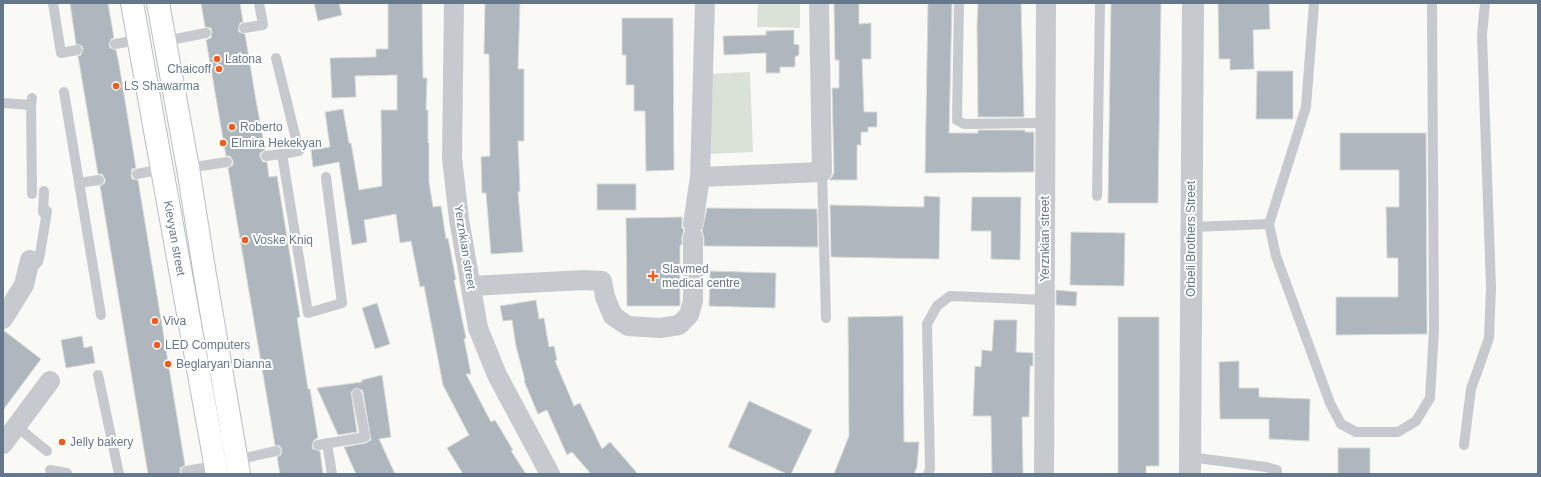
<svg xmlns="http://www.w3.org/2000/svg" width="1541" height="477" font-family="Arial,sans-serif">
<style>
.green{fill:#dae1d7}
.building{fill:#afb7be;stroke:#dbdbd8}
.lines{fill:none;stroke-linecap:round;stroke-linejoin:round}
.primary-casing{stroke:#b9bec2;stroke-width:24}
.service{stroke:#c6cacf;stroke-width:10}
.minor{stroke:#c6cacf;stroke-width:20}
.tertiary{stroke:#c6cacf;stroke-width:22}
.primary{stroke:#fff;stroke-width:22}
.poi-dot{fill:#f55c1a;stroke:#fff;stroke-width:1.5}
.labels{text-anchor:middle;stroke-width:4;stroke-linejoin:round;paint-order:stroke}
.poi-label{font-size:12px;fill:#65778a;stroke:#fff;text-anchor:start}
.street-label{font-size:12px;fill:#65778a;stroke:#fff}
</style>
<rect width="100%" height="100%" fill="#f9f9f6"/>
<g class="green">
<path d="M 758,3 L 800,3 L 800,28 L 757,27 Z"/>
<path d="M 750,72 L 753,152 L 709,154 L 706,74 Z"/>
</g>
<g class="building">
<path d="M 70,3 L 108,3 L 114,38 L 111,39 L 109,45 L 110,48 L 116,50 L 119,64 L 136,168 L 132,169 L 131,175 L 132,179 L 138,180 L 185,465 L 180,468 L 180,474 L 148,474 L 100,186 L 105,183 L 105,179 L 102,174 L 98,174 L 78,56 L 81,55 L 83,49 L 82,46 L 76,44 Z"/>
<path d="M 201,3 L 240,3 L 243,22 L 240,23 L 238,29 L 239,32 L 245,34 L 255,95 L 265,150 L 260,153 L 260,157 L 263,162 L 267,162 L 269,177 L 277,176 L 300,317 L 297,318 L 308,389 L 310,389 L 318,438 L 314,440 L 312,446 L 313,449 L 320,451 L 323,474 L 280,474 L 277,457 L 281,455 L 282,450 L 280,446 L 275,445 L 274,439 L 228,168 L 233,165 L 233,161 L 230,156 L 226,156 L 206,40 L 211,38 L 212,32 L 211,28 L 205,27 Z"/>
<path d="M 314,3 L 339,3 L 342,15 L 318,21 Z"/>
<path d="M 388,3 L 422,3 L 423,78 L 427,78 L 426,110 L 428,110 L 428,143 L 429,143 L 429,182 L 433,207 L 441,206 L 446,239 L 448,238 L 456,280 L 454,280 L 466,338 L 464,339 L 471,374 L 466,374 L 491,422 L 495,420 L 513,450 L 511,451 L 526,474 L 463,474 L 447,448 L 469,435 L 443,385 L 424,286 L 420,287 L 411,241 L 400,243 L 396,214 L 364,220 L 367,242 L 352,245 L 339,162 L 313,167 L 311,150 L 330,147 L 325,112 L 343,109 L 349,143 L 351,143 L 359,190 L 382,186 L 381,110 L 397,110 L 397,75 L 355,76 L 356,97 L 332,98 L 330,58 L 376,57 L 376,49 L 388,49 Z"/>
<path d="M 485,3 L 520,3 L 518,69 L 524,69 L 524,141 L 518,141 L 520,191 L 518,192 L 523,252 L 491,254 L 486,193 L 482,193 L 481,157 L 490,156 L 489,54 L 484,54 Z"/>
<path d="M 834,3 L 859,3 L 859,24 L 871,23 L 871,59 L 862,59 L 864,112 L 877,112 L 877,127 L 868,127 L 868,132 L 861,132 L 861,145 L 857,145 L 857,180 L 829,180 L 832,177 L 834,172 L 832,88 L 839,88 L 839,60 L 835,60 Z"/>
<path d="M 928,3 L 952,3 L 949,133 L 978,133 L 978,130 L 1025,130 L 1025,132 L 1034,132 L 1034,172 L 925,173 Z"/>
<path d="M 978,3 L 1021,3 L 1024,117 L 978,117 L 977,26 Z"/>
<path d="M 1111,3 L 1161,3 L 1158,203 L 1108,203 Z"/>
<path d="M 1218,3 L 1269,3 L 1270,29 L 1253,30 L 1254,69 L 1230,70 L 1230,59 L 1219,59 Z"/>
<path d="M 622,18 L 673,18 L 674,170 L 646,171 L 645,111 L 634,111 L 634,85 L 626,85 L 626,55 L 622,55 Z"/>
<path d="M 794,30 L 794,44 L 799,45 L 799,55 L 795,57 L 795,67 L 780,67 L 780,73 L 766,73 L 766,53 L 724,55 L 723,36 L 766,35 L 766,31 Z"/>
<path d="M 1257,71 L 1293,71 L 1293,119 L 1256,119 Z"/>
<path d="M 1340,133 L 1426,133 L 1427,334 L 1336,335 L 1336,297 L 1398,297 L 1398,258 L 1387,258 L 1386,207 L 1399,207 L 1399,170 L 1340,170 Z"/>
<rect x="597" y="184" width="39" height="26"/>
<path d="M 924,196 L 940,197 L 939,259 L 831,257 L 830,205 L 924,207 Z"/>
<path d="M 972,197 L 1021,197 L 1020,260 L 991,259 L 991,231 L 971,231 Z"/>
<path d="M 707,208 L 817,209 L 818,247 L 704,246 L 704,237 L 702,231 Z"/>
<path d="M 682,217 L 682,228 L 684,230 L 682,237 L 682,245 L 680,245 L 680,306 L 627,306 L 626,218 Z"/>
<path d="M 1071,232 L 1125,233 L 1124,286 L 1070,285 Z"/>
<path d="M 710,271 L 776,273 L 775,308 L 709,306 Z"/>
<path d="M 1056,290 L 1077,292 L 1076,306 L 1056,305 Z"/>
<path d="M 536,300 L 539,319 L 544,318 L 549,347 L 554,346 L 557,360 L 555,361 L 574,406 L 580,403 L 602,449 L 610,442 L 638,474 L 591,474 L 572,452 L 567,455 L 547,410 L 538,414 L 524,381 L 525,380 L 516,346 L 512,320 L 503,321 L 500,306 Z"/>
<path d="M 377,303 L 390,344 L 375,349 L 362,308 Z"/>
<path d="M 903,316 L 904,442 L 919,442 L 917,467 L 914,474 L 834,474 L 849,436 L 848,317 Z"/>
<path d="M 1118,317 L 1159,317 L 1159,466 L 1146,466 L 1146,474 L 1118,474 Z"/>
<path d="M 994,320 L 1017,320 L 1016,352 L 1033,353 L 1033,366 L 1030,366 L 1029,417 L 1022,417 L 1023,474 L 992,474 L 991,416 L 973,416 L 975,366 L 981,367 L 982,350 L 992,351 Z"/>
<path d="M 3,330 L 41,359 L 3,410 Z"/>
<path d="M 82,336 L 84,348 L 92,346 L 95,363 L 66,368 L 61,340 Z"/>
<path d="M 1239,361 L 1239,388 L 1259,388 L 1259,397 L 1310,399 L 1309,441 L 1269,439 L 1269,419 L 1220,419 L 1219,362 Z"/>
<path d="M 382,375 L 391,437 L 379,439 L 395,474 L 356,474 L 344,447 L 366,443 L 371,440 L 363,392 L 362,390 L 356,388 L 351,392 L 357,432 L 338,435 L 317,388 L 362,382 L 362,380 Z"/>
<path d="M 749,401 L 812,430 L 791,474 L 787,474 L 728,447 Z"/>
<rect x="1338" y="448" width="32" height="26"/>
</g>
<g class="lines">
<defs>
<g id="primary">
<path id="s1" d="M 132,3 L 217,474"/>
<path d="M 158,3 L 188,168 L 205,275 L 239,474"/>
</g>
</defs>
<use href="#primary" class="primary-casing"/>
<g class="service">
<path d="M 53,3 L 61,53 L 77,50"/>
<path d="M 959,3 L 957,120 L 964,124 L 1045,123"/>
<path d="M 1314,3 L 1306,107 L 1269,224 L 1276,256 L 1330,403 L 1341,424 L 1356,432 L 1398,432 L 1416,421 L 1430,398 L 1434,330 L 1432,3"/>
<path d="M 244,28 L 263,25 L 259,3"/>
<path d="M 165,41 L 206,33"/>
<path d="M 115,44 L 139,40"/>
<path d="M 276,58 L 299,151 L 282,154 L 308,313 L 342,303 L 326,177"/>
<path d="M 64,92 L 101,315"/>
<path d="M 3,103 L 31,105"/>
<path d="M 266,156 L 282,154"/>
<path d="M 188,168 L 227,162"/>
<path d="M 822,172 L 826,318"/>
<path d="M 137,174 L 162,169"/>
<path d="M 79,183 L 99,180"/>
<path d="M 44,191 L 43,212 L 46,216"/>
<path d="M 32,194 L 31,105 L 32,98"/>
<path d="M 1097,196 L 1100,3"/>
<path d="M 1192,227 L 1269,224"/>
<path d="M 32,268 L 38,262 L 40,254 L 47,211"/>
<path d="M 98,375 L 119,474"/>
<path d="M 16,426 L 47,451"/>
<path d="M 327,443 L 332,474"/>
<path d="M 318,445 L 365,437 L 357,394"/>
<path d="M 1464,445 L 1471,389 L 1489,338 L 1491,287 L 1482,35 L 1485,3"/>
<path d="M 1190,457 L 1266,467 L 1277,470 L 1277,474"/>
<path d="M 236,460 L 276,451"/>
<path d="M 50,470 L 67,473 L 66,474"/>
<path d="M 186,471 L 215,466"/>
<path d="M 928,474 L 930,469 L 927,324 L 937,306 L 950,296 L 1045,300"/>
</g>
<g class="minor">
<path d="M 454,3 L 452,158 L 459,219 L 478,328 L 497,375 L 550,474"/>
<path d="M 705,3 L 700,177 L 822,172 L 819,3"/>
<path d="M 693,224 L 700,177"/>
<path d="M 471,286 L 584,280 L 602,281 L 605,297 L 613,316 L 628,326 L 660,328 L 679,325 L 689,315 L 693,301 L 693,237"/>
<path d="M 3,319 L 24,285 L 30,260"/>
<path d="M 3,444 L 50,381"/>
<path d="M 1044,474 L 1046,3"/>
</g>
<path class="tertiary" d="M 1190,474 L 1193,3"/>
<use href="#primary" class="primary"/>
</g>
<g class="poi-dot">
<circle cx="217" cy="59" r="4"/>
<circle cx="219" cy="69" r="4"/>
<circle cx="116" cy="86" r="4"/>
<circle cx="232" cy="127" r="4"/>
<circle cx="223" cy="143" r="4"/>
<circle cx="245" cy="240" r="4"/>
<path d="M651 270h4v4h4v4h-4v4h-4v-4h-4v-4h4z"/>
<circle cx="155" cy="321" r="4"/>
<circle cx="157" cy="345" r="4"/>
<circle cx="168" cy="364" r="4"/>
<circle cx="62" cy="442" r="4"/>
</g>
<g class="labels">
<g class="poi-label">
<text x="225" y="63">Latona</text>
<text x="211" y="73" text-anchor="end">Chaicoff</text>
<text x="124" y="90">LS Shawarma</text>
<text x="240" y="131">Roberto</text>
<text x="231" y="147">Elmira Hekekyan</text>
<text x="253" y="244">Voske Kniq</text>
<text x="662" y="273">Slavmed<tspan x="662" dy="14">medical centre</tspan></text>
<text x="163" y="325">Viva</text>
<text x="165" y="349">LED Computers</text>
<text x="176" y="368">Beglaryan Dianna</text>
<text x="70" y="446">Jelly bakery</text>
</g>
<g class="street-label">
<text dy="4" stroke="none"><textPath href="#s1" startOffset="239">Kievyan street</textPath></text>
<text transform="translate(1045 239) rotate(-90)" y="4">Yerznkian street</text>
<text transform="translate(1191 239) rotate(-90)" y="4">Orbeli Brothers Street</text>
<text transform="translate(465 247) rotate(81)" y="4">Yerznkian street</text>
</g>
</g>
<rect width="1541" height="477" fill="none" stroke="#65778a" stroke-width="8"/>
</svg>
